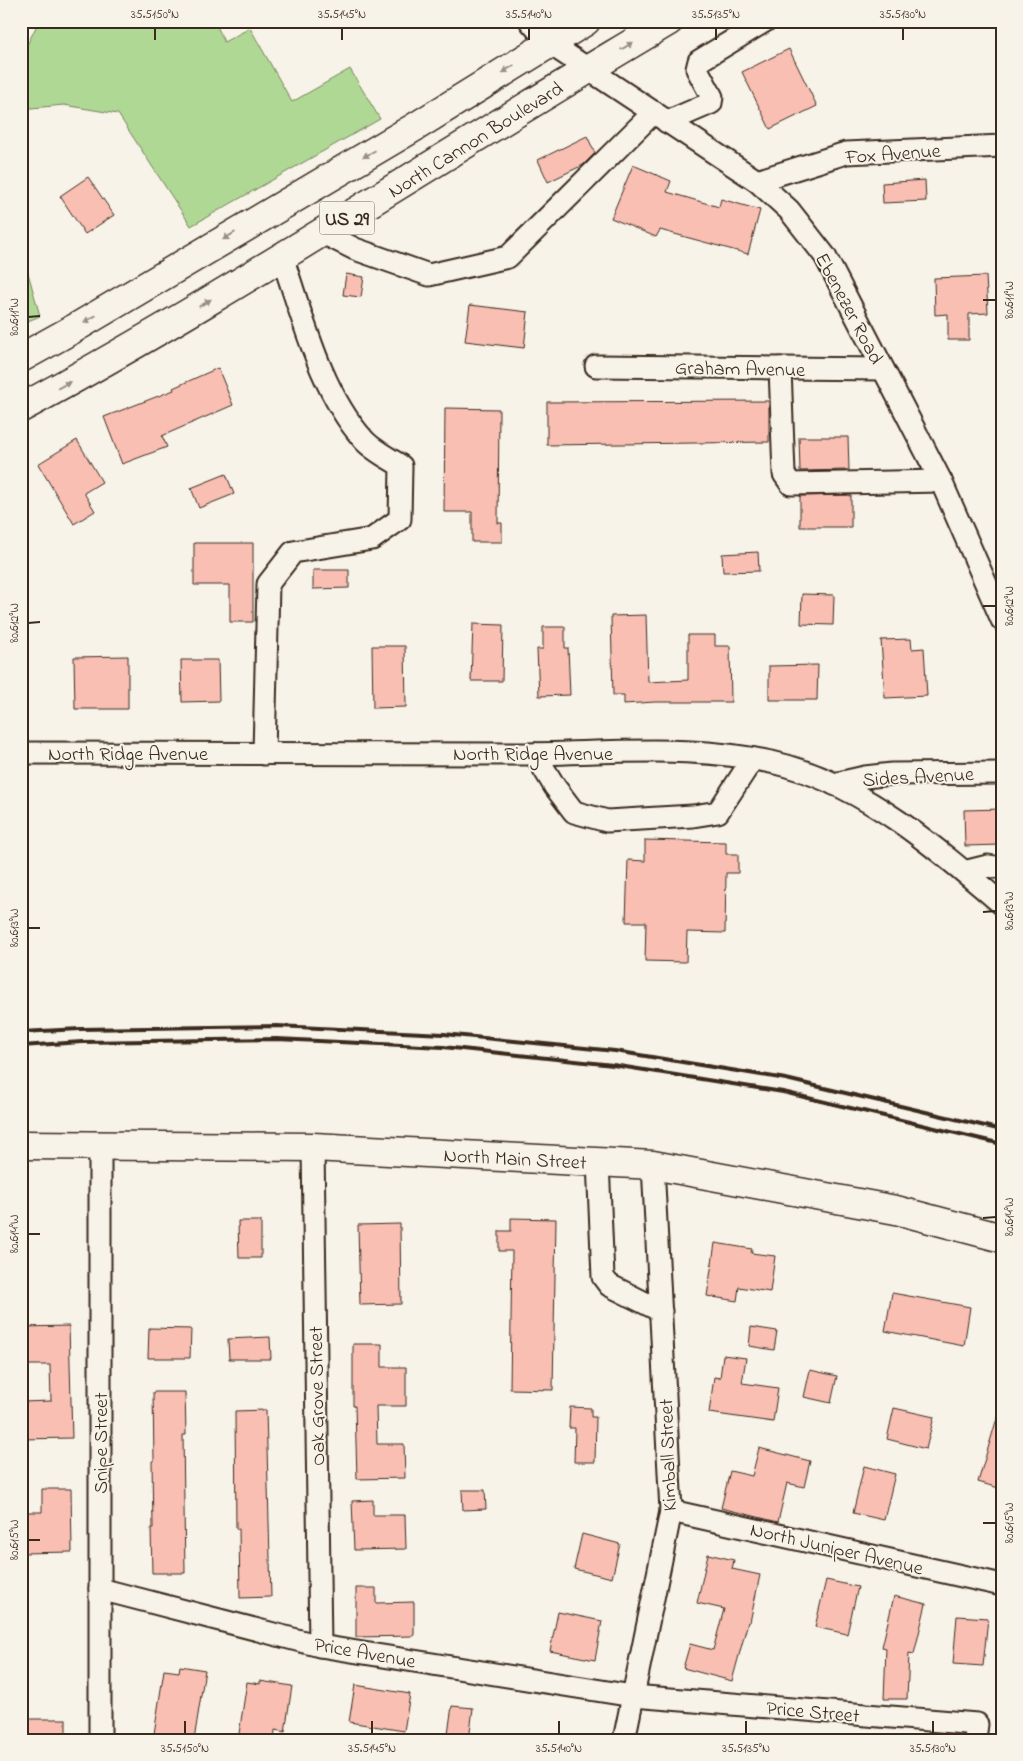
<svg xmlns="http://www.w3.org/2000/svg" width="1023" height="1761" font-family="'Indie Flower',sans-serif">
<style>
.green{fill:#afd895;stroke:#75815a}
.building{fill:#f9bfb3;stroke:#3b2a1e}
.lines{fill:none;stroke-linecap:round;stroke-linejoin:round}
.minor-casing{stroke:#3b2a1e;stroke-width:25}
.major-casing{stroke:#3b2a1e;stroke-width:31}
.minor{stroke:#f7f3e8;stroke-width:21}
.major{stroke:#f7f3e8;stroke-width:28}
.rail{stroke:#3b2a1e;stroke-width:4}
.oneway{fill:#998e83}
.ticks{fill:none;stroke:#3b2a1e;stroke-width:2}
.labels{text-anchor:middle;stroke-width:4;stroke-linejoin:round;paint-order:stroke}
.shield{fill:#f7f3e8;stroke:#73665b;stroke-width:1}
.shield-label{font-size:19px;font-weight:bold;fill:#3b2a1e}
.street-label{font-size:20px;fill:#3b2a1e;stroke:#f7f3e8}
.neatline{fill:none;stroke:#3b2a1e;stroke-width:2}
.ticks-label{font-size:12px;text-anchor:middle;fill:#3b2a1e}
</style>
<rect width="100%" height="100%" fill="#f7f3e8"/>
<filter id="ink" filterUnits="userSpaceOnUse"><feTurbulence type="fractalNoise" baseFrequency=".02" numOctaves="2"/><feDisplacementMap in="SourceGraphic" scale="10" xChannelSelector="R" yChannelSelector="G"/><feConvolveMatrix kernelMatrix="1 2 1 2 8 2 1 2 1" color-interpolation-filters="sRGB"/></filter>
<g filter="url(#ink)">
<g class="green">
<path d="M 28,21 L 215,21 L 224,42 L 250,28 L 292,102 L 350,69 L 380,119 L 191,226 L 118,114 L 64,105 L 21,109 L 21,47 L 25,49 L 36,27 Z"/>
<path d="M 28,273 L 40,316 L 21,324 L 21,274 Z"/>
</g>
<g class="building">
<path d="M 789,49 L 817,106 L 770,129 L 742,72 Z"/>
<path d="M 587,136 L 595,153 L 583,165 L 548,182 L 538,160 Z"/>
<path d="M 633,165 L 671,181 L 667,192 L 719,207 L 721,199 L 760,210 L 748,254 L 660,230 L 656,237 L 611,218 Z"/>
<path d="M 88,177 L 114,215 L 85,234 L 60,196 Z"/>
<path d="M 925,180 L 926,201 L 883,203 L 882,183 Z"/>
<path d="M 346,274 L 364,277 L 361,297 L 343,295 Z"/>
<path d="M 986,276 L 988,313 L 969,314 L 969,340 L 948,340 L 948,314 L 935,315 L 934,278 Z"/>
<path d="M 470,305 L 528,312 L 524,348 L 465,341 Z"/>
<path d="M 218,368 L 233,405 L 162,436 L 167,447 L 122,464 L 104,417 L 174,390 L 173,388 Z"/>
<path d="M 769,401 L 769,442 L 547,445 L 547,402 Z"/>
<path d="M 445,408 L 499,409 L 498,523 L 502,523 L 502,542 L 472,542 L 472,512 L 444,512 Z"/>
<path d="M 799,437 L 848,437 L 849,470 L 800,471 Z"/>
<path d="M 77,440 L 102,482 L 84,493 L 95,511 L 74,524 L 38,464 Z"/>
<path d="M 226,474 L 234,494 L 199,508 L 191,488 Z"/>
<path d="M 851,495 L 851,527 L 800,527 L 800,496 Z"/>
<path d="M 194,543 L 253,543 L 253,622 L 230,622 L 230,585 L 194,585 Z"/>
<path d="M 758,552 L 759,571 L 723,572 L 722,554 Z"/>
<path d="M 313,570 L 349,570 L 349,588 L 313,589 Z"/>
<path d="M 802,594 L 834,595 L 833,625 L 801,624 Z"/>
<path d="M 646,615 L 648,682 L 688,680 L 688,635 L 715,635 L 715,646 L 730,646 L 731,702 L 655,702 L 624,704 L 624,695 L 613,695 L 611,616 Z"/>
<path d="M 473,624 L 503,625 L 502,681 L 471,681 Z"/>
<path d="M 543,627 L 565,627 L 565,648 L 568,648 L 570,695 L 539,696 L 537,649 L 543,649 Z"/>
<path d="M 911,639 L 912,649 L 924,648 L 927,696 L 885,698 L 881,640 Z"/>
<path d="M 372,646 L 405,646 L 406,707 L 373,708 Z"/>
<path d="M 128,656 L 128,709 L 75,709 L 74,657 Z"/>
<path d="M 181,660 L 218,660 L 219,701 L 182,702 Z"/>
<path d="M 818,665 L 817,700 L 769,700 L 769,666 Z"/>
<path d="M 1002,809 L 1002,845 L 965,846 L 964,810 Z"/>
<path d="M 645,840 L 726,842 L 726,854 L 738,854 L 738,873 L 726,873 L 725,933 L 687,932 L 686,962 L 645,961 L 646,922 L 626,922 L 628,860 L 645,861 Z"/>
<path d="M 511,1218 L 556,1219 L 553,1390 L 510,1389 L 512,1251 L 499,1251 L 499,1231 L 511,1231 Z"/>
<path d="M 238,1221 L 261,1221 L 261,1258 L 239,1258 Z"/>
<path d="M 400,1224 L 401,1304 L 360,1305 L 358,1225 Z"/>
<path d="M 715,1243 L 752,1249 L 751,1253 L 775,1256 L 770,1292 L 739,1287 L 737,1301 L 707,1296 Z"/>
<path d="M 892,1293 L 970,1307 L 964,1346 L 885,1331 Z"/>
<path d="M 69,1326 L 72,1438 L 21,1439 L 21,1402 L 51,1401 L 50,1365 L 21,1365 L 21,1327 Z"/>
<path d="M 751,1327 L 777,1331 L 774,1350 L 749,1346 Z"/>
<path d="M 149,1328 L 191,1329 L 190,1358 L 148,1358 Z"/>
<path d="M 270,1337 L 271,1359 L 229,1359 L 228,1339 Z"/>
<path d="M 353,1344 L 382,1344 L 382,1367 L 406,1367 L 406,1406 L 376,1406 L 377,1444 L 404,1444 L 405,1478 L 357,1479 L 355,1406 L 353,1406 Z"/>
<path d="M 723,1355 L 746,1358 L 742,1383 L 778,1388 L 773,1422 L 709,1413 L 714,1377 L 720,1378 Z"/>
<path d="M 810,1370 L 837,1376 L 831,1403 L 804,1397 Z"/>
<path d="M 153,1392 L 185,1392 L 186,1435 L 183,1435 L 185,1573 L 152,1573 L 151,1528 L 153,1528 L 152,1461 L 154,1461 Z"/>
<path d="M 570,1407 L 591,1408 L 591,1417 L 596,1417 L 595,1462 L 574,1462 L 575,1428 L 569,1428 Z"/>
<path d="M 894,1408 L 934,1417 L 926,1449 L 887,1439 Z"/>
<path d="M 266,1410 L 271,1597 L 240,1598 L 239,1529 L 236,1529 L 235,1411 Z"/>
<path d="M 997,1418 L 1002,1418 L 1002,1489 L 978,1482 Z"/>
<path d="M 759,1448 L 810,1461 L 804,1487 L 787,1483 L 778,1522 L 721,1508 L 730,1471 L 752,1476 Z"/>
<path d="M 864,1466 L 895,1474 L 884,1520 L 853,1513 Z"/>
<path d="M 42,1489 L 71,1489 L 72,1552 L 21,1553 L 21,1512 L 42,1512 Z"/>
<path d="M 462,1490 L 485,1490 L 486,1509 L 463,1510 Z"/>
<path d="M 373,1500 L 373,1515 L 405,1515 L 406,1549 L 354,1550 L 352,1501 Z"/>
<path d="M 582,1534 L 620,1544 L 612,1578 L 574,1569 Z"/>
<path d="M 708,1554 L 734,1560 L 732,1569 L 760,1575 L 750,1622 L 748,1622 L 732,1681 L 683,1668 L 690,1644 L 713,1650 L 724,1609 L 697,1603 Z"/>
<path d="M 826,1580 L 858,1587 L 847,1634 L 815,1627 Z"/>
<path d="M 356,1588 L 376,1588 L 376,1603 L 414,1602 L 414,1636 L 356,1637 Z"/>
<path d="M 894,1596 L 926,1604 L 914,1654 L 909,1653 L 907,1699 L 884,1699 L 886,1648 L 882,1647 Z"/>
<path d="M 558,1612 L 602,1621 L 595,1660 L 550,1651 Z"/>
<path d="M 957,1616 L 988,1618 L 983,1666 L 953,1664 Z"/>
<path d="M 180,1666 L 205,1670 L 194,1740 L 153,1740 L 164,1670 L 179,1672 Z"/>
<path d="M 260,1681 L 292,1686 L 285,1732 L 275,1730 L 274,1740 L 238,1740 L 247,1682 L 260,1684 Z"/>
<path d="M 355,1685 L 410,1694 L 404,1731 L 349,1722 Z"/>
<path d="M 452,1706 L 473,1708 L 469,1740 L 447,1740 Z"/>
<rect x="21" y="1719" width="45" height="21"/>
</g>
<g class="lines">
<defs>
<g id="minor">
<path d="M 530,21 L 549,43 L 757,181 L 789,210 L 825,256 L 941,481 L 1002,620"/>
<path d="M 667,122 L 711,103 L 712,97 L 697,69 L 699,61 L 765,21"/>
<path d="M 757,181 L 846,153 L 1002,146"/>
<path d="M 323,233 L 355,249 L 429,275 L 508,257 L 654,112"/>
<path d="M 596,366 L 883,369"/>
<path d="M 780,368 L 784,474 L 791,484 L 941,481"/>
<path d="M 21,753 C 186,754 351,754 515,754 C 605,754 699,742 787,766 C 869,789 939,850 1002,904"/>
<path d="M 264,754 L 268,584 L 293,552 L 372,539 L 400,519 L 401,466 C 389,458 372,450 363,439 C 320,390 303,317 282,257"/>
<path d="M 535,754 L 555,787 L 574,812 L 607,821 L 693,816 L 718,812 L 752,760"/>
<path d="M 834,784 L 865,777 L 892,774 L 1002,773"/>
<path d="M 964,872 L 988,866 L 1002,868"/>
<path d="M 100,1146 L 100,1740"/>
<path d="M 313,1147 L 320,1646"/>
<path d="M 598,1162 L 603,1277 L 609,1285 L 661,1311"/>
<path d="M 671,1511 L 1002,1585"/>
<path d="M 100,1589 L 320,1646 L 633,1696 L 977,1724 L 975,1740"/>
<path d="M 624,1740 L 671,1511 L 653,1165"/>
</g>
<g id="major">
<path d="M 21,358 L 75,328 L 415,127 L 586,21"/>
<path d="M 21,408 C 194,315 358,209 526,107 C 573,78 621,50 669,21"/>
<path d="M 21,1145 L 313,1147 L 653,1165 L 896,1210 L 1002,1238"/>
</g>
</defs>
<use href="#minor" class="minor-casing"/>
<use href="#major" class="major-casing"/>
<use href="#minor" class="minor"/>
<use href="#major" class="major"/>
<g class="rail">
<path d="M 21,1032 L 81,1029 L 277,1026 L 444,1034 L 615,1051 L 786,1079 L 1002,1130"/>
<path d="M 21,1046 L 82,1042 L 277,1039 L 443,1047 L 613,1065 L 783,1092 L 1002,1144"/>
</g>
</g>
<defs><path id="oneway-solid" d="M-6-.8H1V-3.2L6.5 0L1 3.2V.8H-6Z" transform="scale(1.25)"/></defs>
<g class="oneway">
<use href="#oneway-solid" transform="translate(627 46) rotate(-31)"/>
<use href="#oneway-solid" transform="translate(508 69) rotate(148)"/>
<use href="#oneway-solid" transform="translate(369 154) rotate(150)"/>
<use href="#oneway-solid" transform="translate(229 236) rotate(149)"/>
<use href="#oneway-solid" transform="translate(205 303) rotate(-31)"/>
<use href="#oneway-solid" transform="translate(90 319) rotate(149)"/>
<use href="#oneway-solid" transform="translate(64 385) rotate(-28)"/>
</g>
</g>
<path class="ticks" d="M 155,28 L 155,40M 342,28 L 342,40M 529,28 L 529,40M 716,28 L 716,40M 903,28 L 903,40M 983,300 L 996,300M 28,317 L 40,316M 983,606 L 996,606M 28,623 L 40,622M 983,912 L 996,911M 28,928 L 40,928M 983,1218 L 996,1217M 28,1234 L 40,1234M 983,1523 L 996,1523M 28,1540 L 40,1540M 185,1721 L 185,1734M 372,1721 L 372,1734M 559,1721 L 559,1734M 746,1721 L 746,1734M 933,1721 L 933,1734"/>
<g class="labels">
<rect class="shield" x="319.5" y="201.5" width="55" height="33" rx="4"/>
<g class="shield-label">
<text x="347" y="225">US 29</text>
</g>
<g class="street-label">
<text transform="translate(475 139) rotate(-32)" y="7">North Cannon Boulevard</text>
<text transform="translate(893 153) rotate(-4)" y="7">Fox Avenue</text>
<text transform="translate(850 308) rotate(62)" y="7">Ebenezer Road</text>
<text transform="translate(740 368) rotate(1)" y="7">Graham Avenue</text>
<text x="128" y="760">North Ridge Avenue</text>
<text x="533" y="760">North Ridge Avenue</text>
<text transform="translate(918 776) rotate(-3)" y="7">Sides Avenue</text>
<text transform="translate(515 1158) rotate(3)" y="7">North Main Street</text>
<text transform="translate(316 1396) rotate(-91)" y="7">Oak Grove Street</text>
<text transform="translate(100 1443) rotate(-90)" y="7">Snipe Street</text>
<text transform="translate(667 1455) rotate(-92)" y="7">Kimball Street</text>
<text transform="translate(837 1548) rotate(13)" y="7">North Juniper Avenue</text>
<text transform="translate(365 1652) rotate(10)" y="7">Price Avenue</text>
<text transform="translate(813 1711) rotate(5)" y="7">Price Street</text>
</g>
</g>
<rect width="1023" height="1761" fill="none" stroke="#f7f3e8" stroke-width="55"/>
<rect x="28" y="28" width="968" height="1706" class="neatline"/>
<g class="ticks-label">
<text x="155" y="18">35.5150°N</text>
<text x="342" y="18">35.5145°N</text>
<text x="529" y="18">35.5140°N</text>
<text x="716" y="18">35.5135°N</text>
<text x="903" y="18">35.5130°N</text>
<text transform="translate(1009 300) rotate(-90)" y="4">80.611°W</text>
<text transform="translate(14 317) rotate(-90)" y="4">80.611°W</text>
<text transform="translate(1009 606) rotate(-90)" y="4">80.612°W</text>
<text transform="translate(14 623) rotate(-90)" y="4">80.612°W</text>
<text transform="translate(1009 911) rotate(-90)" y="4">80.613°W</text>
<text transform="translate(14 928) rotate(-90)" y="4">80.613°W</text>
<text transform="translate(1009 1217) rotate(-90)" y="4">80.614°W</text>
<text transform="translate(14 1234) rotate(-90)" y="4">80.614°W</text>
<text transform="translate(1009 1523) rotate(-90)" y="4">80.615°W</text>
<text transform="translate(14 1540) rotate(-90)" y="4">80.615°W</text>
<text x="185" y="1752">35.5150°N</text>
<text x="372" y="1752">35.5145°N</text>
<text x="559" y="1752">35.5140°N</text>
<text x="746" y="1752">35.5135°N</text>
<text x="933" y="1752">35.5130°N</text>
</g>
</svg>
